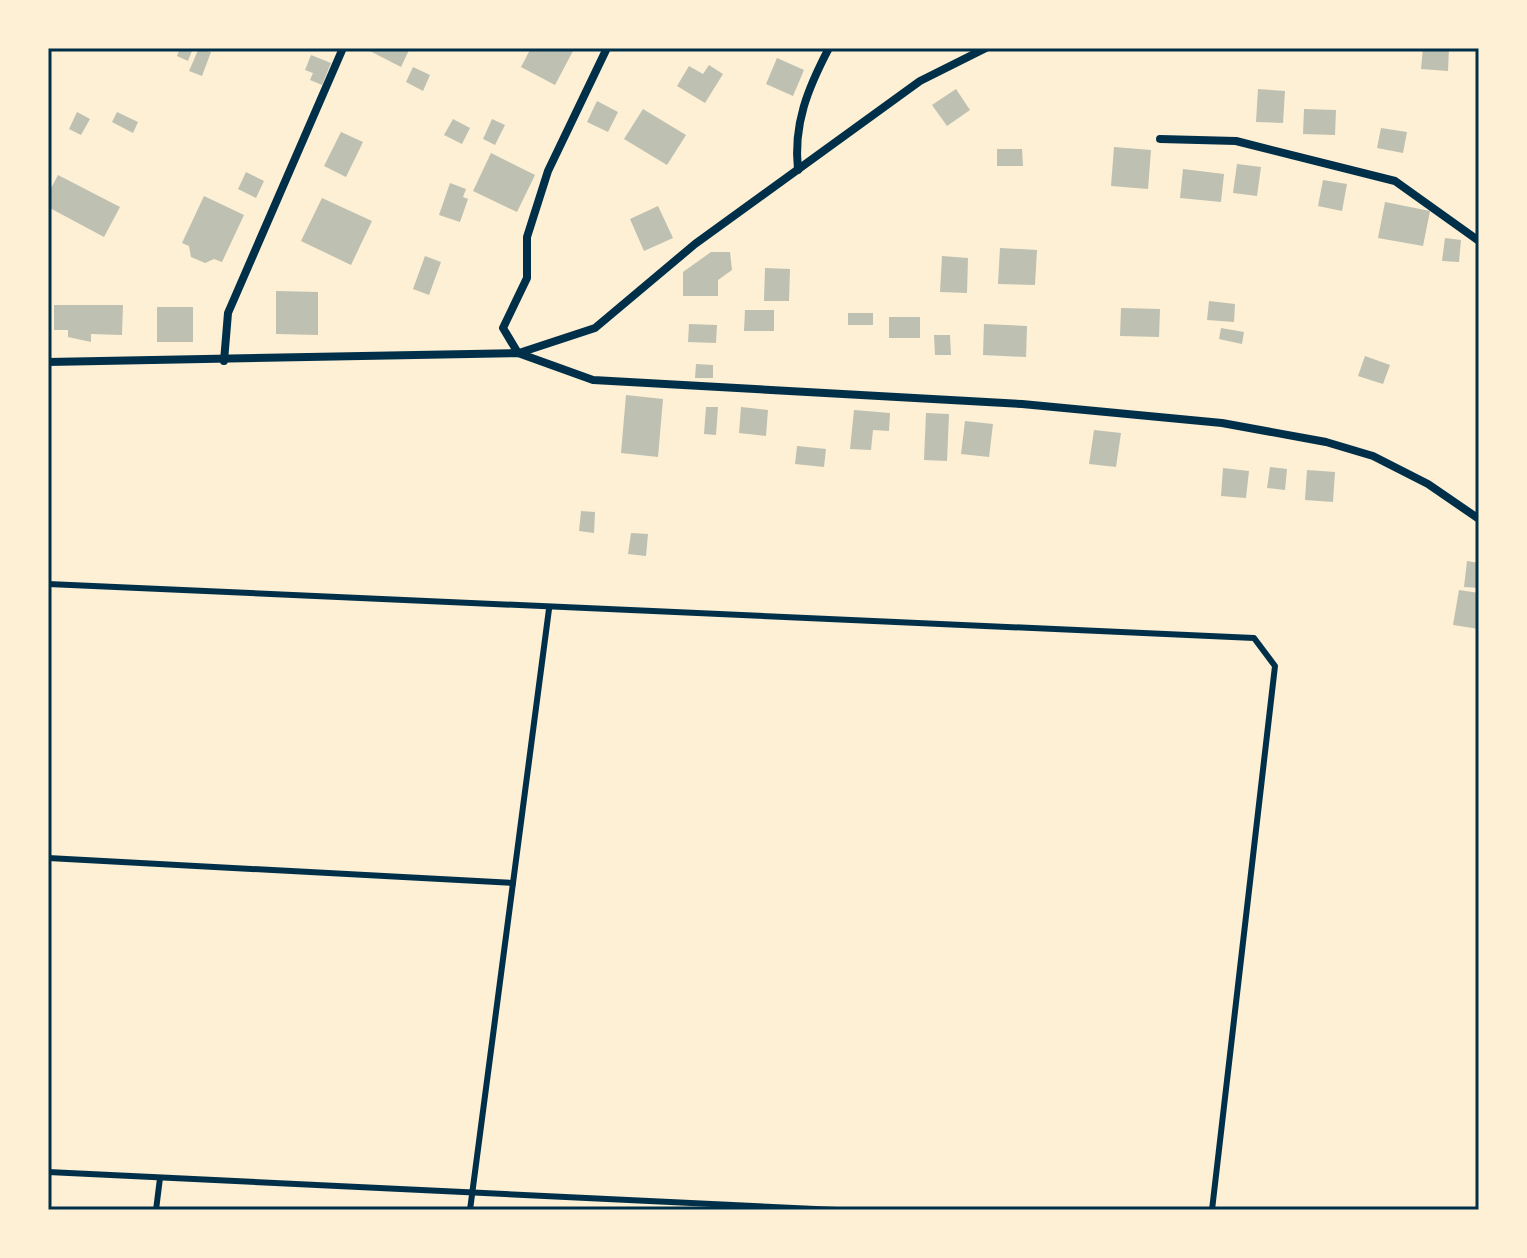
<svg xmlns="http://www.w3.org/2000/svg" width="1527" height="1258" font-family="Helvetica,sans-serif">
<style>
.building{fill:#bec0b2}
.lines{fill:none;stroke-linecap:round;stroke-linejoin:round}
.service{stroke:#003049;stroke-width:6}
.minor{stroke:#003049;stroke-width:8}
.neatline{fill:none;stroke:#003049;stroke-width:3}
</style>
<rect width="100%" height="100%" fill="#fdf0d5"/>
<g class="building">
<path d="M 180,48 L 193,48 L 188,61 L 177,56 Z"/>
<path d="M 199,48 L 211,52 L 202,76 L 189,71 Z"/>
<path d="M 364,48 L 410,48 L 401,67 Z"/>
<path d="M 531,48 L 574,49 L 555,85 L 521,67 Z"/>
<path d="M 1423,48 L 1449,48 L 1448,71 L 1421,69 Z"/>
<path d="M 311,55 L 331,63 L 322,85 L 310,80 L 313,73 L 305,70 Z"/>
<path d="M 777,58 L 804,70 L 793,96 L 766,84 Z"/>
<path d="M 709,65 L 723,74 L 705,103 L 677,86 L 689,66 L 703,74 Z"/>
<path d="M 413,67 L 430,75 L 423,91 L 406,82 Z"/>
<path d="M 956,89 L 970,110 L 947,126 L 932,105 Z"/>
<path d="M 1258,89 L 1285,91 L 1283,123 L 1256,122 Z"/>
<path d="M 597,101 L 618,112 L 608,132 L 587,122 Z"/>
<path d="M 643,109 L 686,135 L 667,165 L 624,139 Z"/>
<path d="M 1304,109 L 1336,110 L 1335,135 L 1303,134 Z"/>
<path d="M 77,112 L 90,119 L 81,135 L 69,129 Z"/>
<path d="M 117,112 L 138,122 L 133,133 L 112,122 Z"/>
<path d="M 453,119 L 470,128 L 462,144 L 444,135 Z"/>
<path d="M 492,119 L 505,125 L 495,145 L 483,139 Z"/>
<path d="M 1381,128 L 1407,132 L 1403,153 L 1377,148 Z"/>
<path d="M 341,132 L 363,142 L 346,177 L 324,166 Z"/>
<path d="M 1114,147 L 1151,150 L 1148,189 L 1111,186 Z"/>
<path d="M 997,149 L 1022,149 L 1023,166 L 997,166 Z"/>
<path d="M 491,153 L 535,175 L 517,212 L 473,191 Z"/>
<path d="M 1237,164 L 1261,167 L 1257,196 L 1233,193 Z"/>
<path d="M 1183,169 L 1224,174 L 1221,202 L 1180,198 Z"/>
<path d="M 246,172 L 264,181 L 256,198 L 238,189 Z"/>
<path d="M 58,175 L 120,207 L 104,237 L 48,207 L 48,194 Z"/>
<path d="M 1323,180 L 1347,184 L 1342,211 L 1318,206 Z"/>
<path d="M 450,183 L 466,189 L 463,197 L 468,199 L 460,222 L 439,215 Z"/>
<path d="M 204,196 L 244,215 L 222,262 L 214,259 L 205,263 L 191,257 L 189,246 L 182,243 Z"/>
<path d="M 322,198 L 372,221 L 351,265 L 301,241 Z"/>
<path d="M 1385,202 L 1430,211 L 1423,246 L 1378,238 Z"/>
<path d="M 658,206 L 673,238 L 644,251 L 630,219 Z"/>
<path d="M 1445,238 L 1461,240 L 1459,262 L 1442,261 Z"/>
<path d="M 1000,248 L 1037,250 L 1035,285 L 998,284 Z"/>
<path d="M 711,252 L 730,252 L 732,270 L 718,280 L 718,296 L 683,296 L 683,272 Z"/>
<path d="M 425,256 L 441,262 L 429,295 L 413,289 Z"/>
<path d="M 942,256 L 968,258 L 967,293 L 940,292 Z"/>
<path d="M 765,268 L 790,269 L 789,301 L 764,301 Z"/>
<path d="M 276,291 L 318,292 L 318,335 L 276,334 Z"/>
<path d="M 1209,301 L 1235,304 L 1234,322 L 1207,320 Z"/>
<path d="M 54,305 L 123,305 L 122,335 L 91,334 L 91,342 L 68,337 L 68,330 L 54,330 Z"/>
<rect x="157" y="307" width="36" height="35"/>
<path d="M 1121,308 L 1160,309 L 1159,337 L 1120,336 Z"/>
<path d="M 745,310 L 774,310 L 774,331 L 744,331 Z"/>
<rect x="848" y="313" width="25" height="12"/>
<rect x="889" y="317" width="31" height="21"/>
<path d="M 689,324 L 717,325 L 716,343 L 688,342 Z"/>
<path d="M 984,324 L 1027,326 L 1026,357 L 983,355 Z"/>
<path d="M 1221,328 L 1244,332 L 1242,344 L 1219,339 Z"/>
<path d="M 934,335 L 950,335 L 951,355 L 935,355 Z"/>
<path d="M 1365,356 L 1390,365 L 1383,384 L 1358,376 Z"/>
<path d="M 696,364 L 713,365 L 713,378 L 695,378 Z"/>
<path d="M 626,395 L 663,399 L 658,457 L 621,453 Z"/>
<path d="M 706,407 L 718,407 L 716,435 L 704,434 Z"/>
<path d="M 741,407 L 768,410 L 766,436 L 739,433 Z"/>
<path d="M 854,410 L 890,413 L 889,431 L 873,430 L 871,450 L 850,449 Z"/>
<path d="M 926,413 L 949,414 L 947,461 L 924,460 Z"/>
<path d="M 965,421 L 993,424 L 989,457 L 961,454 Z"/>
<path d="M 1094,430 L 1121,433 L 1116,467 L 1089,464 Z"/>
<path d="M 797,446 L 826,449 L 824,467 L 795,464 Z"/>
<path d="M 1270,467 L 1287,469 L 1285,490 L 1267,488 Z"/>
<path d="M 1223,468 L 1249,471 L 1246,498 L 1221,496 Z"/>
<path d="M 1307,470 L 1335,472 L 1333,502 L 1305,500 Z"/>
<path d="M 581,511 L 595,512 L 594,533 L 579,531 Z"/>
<path d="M 631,533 L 648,534 L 646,556 L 628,554 Z"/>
<path d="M 1467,561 L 1479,563 L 1479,588 L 1464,587 Z"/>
<path d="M 1459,590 L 1479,593 L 1479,629 L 1453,625 Z"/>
</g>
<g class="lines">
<g class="service">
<path d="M 48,584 L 1254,638 L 1275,666 L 1212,1210"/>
<path d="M 48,858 L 513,883"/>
<path d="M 48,1172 L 837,1210"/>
<path d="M 156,1210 L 160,1178"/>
<path d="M 470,1210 L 549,609"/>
</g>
<g class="minor">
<path d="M 1160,139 L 1236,141 L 1395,181 L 1479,241"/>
<path d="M 798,170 C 793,124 808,88 829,48"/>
<path d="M 518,353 L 503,328 L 527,278 L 527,237 L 548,171 L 607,48"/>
<path d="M 519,353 L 595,328 L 695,244 L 920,81 L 986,48"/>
<path d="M 224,361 L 228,313 L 343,48"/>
<path d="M 48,362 L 518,353 L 593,380 L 1022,404 L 1222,423 L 1326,442 L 1373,456 L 1428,484 L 1479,519"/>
</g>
</g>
<rect width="1527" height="1258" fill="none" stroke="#fdf0d5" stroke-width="100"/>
<rect x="50" y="50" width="1427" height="1158" class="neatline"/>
</svg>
